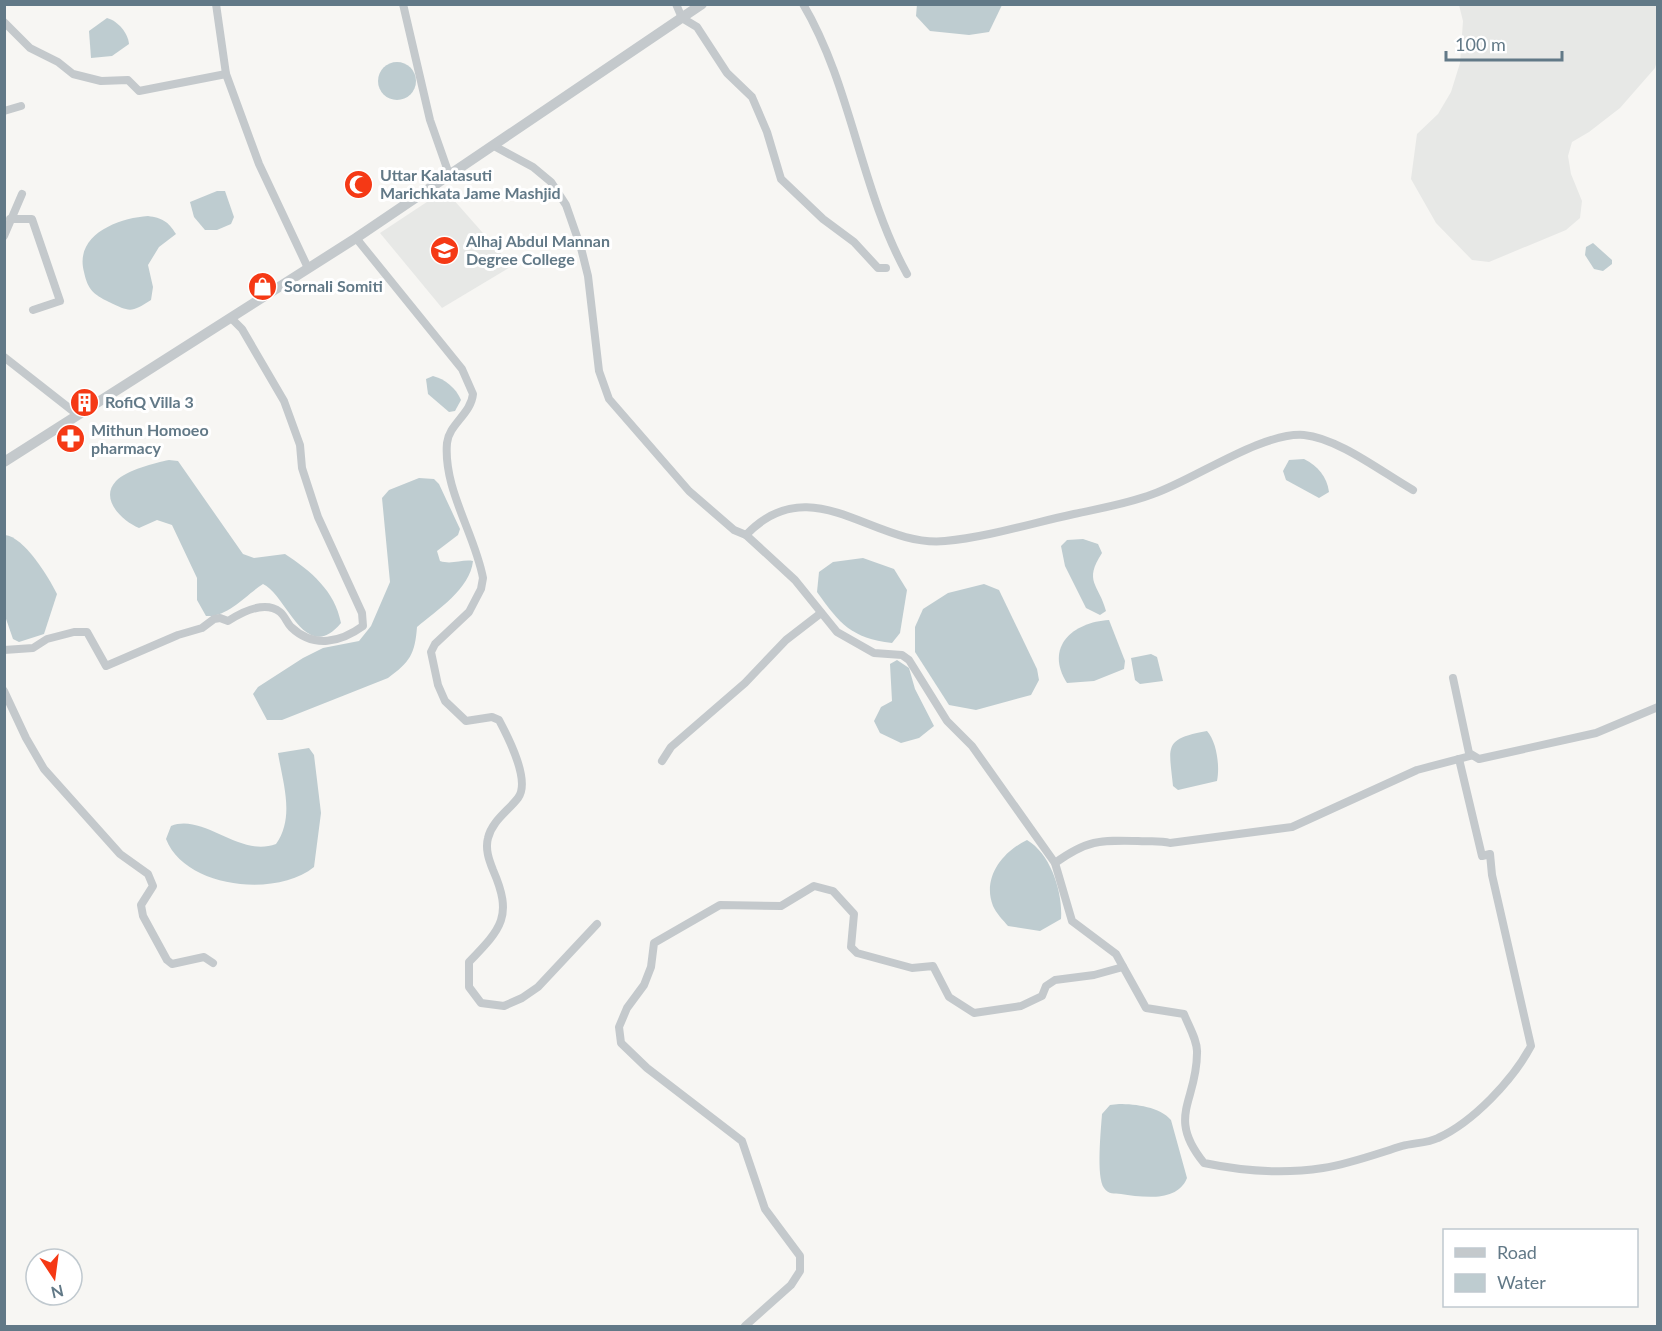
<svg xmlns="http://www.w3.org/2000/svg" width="1662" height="1331" font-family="Lato,sans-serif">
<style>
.built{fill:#e7e8e6}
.water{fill:#beccd0}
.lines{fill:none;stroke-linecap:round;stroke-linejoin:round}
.minor{stroke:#c4c9cc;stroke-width:8}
.tertiary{stroke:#c4c9cc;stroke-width:10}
.labels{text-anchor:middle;stroke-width:6;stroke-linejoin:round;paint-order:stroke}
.poi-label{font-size:16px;font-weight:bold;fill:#627987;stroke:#fff;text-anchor:start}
</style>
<rect width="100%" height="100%" fill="#f7f6f3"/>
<g class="built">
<path d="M 1459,5 L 1657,5 L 1658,57 L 1655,68 L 1620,108 L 1589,132 L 1572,142 L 1568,156 L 1571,174 L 1582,201 L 1580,218 L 1566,230 L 1489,262 L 1472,260 L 1436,223 L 1411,179 L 1417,134 L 1438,114 L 1451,92 L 1460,63 L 1463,21 Z"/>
<path d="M 445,190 L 512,266 L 442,308 L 380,233 Z"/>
</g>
<g class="water">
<path d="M 917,4 L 1002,4 L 1002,5 L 989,32 L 969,35 L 930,31 L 916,16 Z"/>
<path d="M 107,18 C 118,21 128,33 129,44 L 112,56 L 91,58 L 89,31 Z"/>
<circle cx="397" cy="81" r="19"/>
<path d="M 217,191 L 225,191 L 234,217 L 231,224 L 217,230 L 205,230 L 194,217 L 190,202 Z"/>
<path d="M 148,216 C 162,218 168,221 176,234 L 159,247 L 148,265 L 153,287 L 151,300 C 131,313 130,312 109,302 C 93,294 88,290 84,272 C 74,235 118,218 148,216 Z"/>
<path d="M 1593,243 L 1612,260 L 1612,264 L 1603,271 L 1594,269 L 1585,255 L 1586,247 Z"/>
<path d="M 433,376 C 445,379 456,388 461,400 L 455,411 L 449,412 L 428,394 L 426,379 Z"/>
<path d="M 1304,459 C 1318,466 1327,477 1329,492 L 1319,498 L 1286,480 L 1283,471 L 1289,460 Z"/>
<path d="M 169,460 L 178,461 L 243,554 L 254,558 L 285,554 C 311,571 335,591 341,623 C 305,666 287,595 263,584 C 246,595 227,618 206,616 L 197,600 L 197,578 L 172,525 L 157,520 L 139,528 C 122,521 99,499 116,481 C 127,470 155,463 169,460 Z"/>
<path d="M 419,478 L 434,479 L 439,484 L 460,529 L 458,535 L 437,551 L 440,561 C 452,565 462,559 473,561 C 470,589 437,610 417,627 C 415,654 410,662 388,678 L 282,720 L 267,720 L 253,694 L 258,687 L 303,658 L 323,648 L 359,641 L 371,626 L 390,582 L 382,498 L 389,490 Z"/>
<path d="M 5,535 C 24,537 48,576 57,594 L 44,634 L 19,642 L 13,639 L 5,616 Z"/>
<path d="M 1083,539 L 1098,544 L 1102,553 C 1083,582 1099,584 1106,611 L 1100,615 L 1086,608 L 1065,566 L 1061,546 L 1067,540 Z"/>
<path d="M 863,558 L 894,569 L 907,590 L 900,633 L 892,643 C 851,638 840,624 817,592 L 819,572 L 833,562 Z"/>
<path d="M 984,584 L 999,590 L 1037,669 L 1039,680 L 1031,695 L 976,710 L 949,705 L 915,652 L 915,627 L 923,609 L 948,593 Z"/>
<path d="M 1109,620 L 1125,661 L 1124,669 L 1094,681 L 1067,683 C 1044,647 1073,622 1109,620 Z"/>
<path d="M 1151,654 L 1157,657 L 1163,681 L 1140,684 L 1135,680 L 1131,658 Z"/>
<path d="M 897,660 L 909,668 L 915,689 L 934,726 L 919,738 L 901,743 L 880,733 L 874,721 L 881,707 L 892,701 L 890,664 Z"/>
<path d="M 1207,731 C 1217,742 1220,767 1217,781 L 1178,790 L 1173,786 C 1169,746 1163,739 1207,731 Z"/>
<path d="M 309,748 L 314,755 L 321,813 L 314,867 C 276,898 185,888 166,839 L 171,826 C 204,813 239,858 276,844 C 295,817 283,784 278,753 Z"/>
<path d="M 1027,840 C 1051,854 1063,893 1061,919 L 1040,931 L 1008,926 C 1003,920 996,913 993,906 C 982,878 1002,852 1027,840 Z"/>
<path d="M 1119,1104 C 1136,1104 1160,1107 1171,1120 L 1187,1178 C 1177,1203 1142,1197 1121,1194 C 1114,1193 1109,1195 1104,1188 C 1096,1177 1101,1129 1102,1114 L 1110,1105 Z"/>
</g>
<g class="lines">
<g class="minor">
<path d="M 216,4 L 226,74 L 259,164 L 308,268"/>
<path d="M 403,4 L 430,120 L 449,174"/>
<path d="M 676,4 L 682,18 L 697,27 L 727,73 L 752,97 L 767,132 L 781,179 L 823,219 L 854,242 L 878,268 L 886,268"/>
<path d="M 803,4 C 852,87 860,189 907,274"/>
<path d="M 4,22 L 30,48 L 58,62 L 73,74 L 101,81 L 128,80 L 139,91 L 226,74"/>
<path d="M 4,111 L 21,106"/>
<path d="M 494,146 L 533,167 L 551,182 L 566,205 L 581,248 L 588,276 L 599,371 L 609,399 L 689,491 L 734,530 L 746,535 L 795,580 L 837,632 L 874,653 L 902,655 L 909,660 L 947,721 L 972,746 L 1055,863 L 1072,921 L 1116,954 L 1146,1008 L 1184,1014 C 1188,1025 1198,1041 1197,1053 C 1197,1102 1166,1116 1204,1163 C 1242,1171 1284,1174 1323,1168 C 1349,1164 1376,1154 1402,1146 C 1413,1143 1428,1143 1438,1138 C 1473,1122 1513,1080 1531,1046 L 1492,875 L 1490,854 L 1482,856 L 1459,759"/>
<path d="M 10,219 L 32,219 L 60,301 L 33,310"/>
<path d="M 4,236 L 22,194"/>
<path d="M 356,238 L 462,369 L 473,394 C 471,414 449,424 447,443 C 443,489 475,534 483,578 L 481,589 L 469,612 L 435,644 L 431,652 L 438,685 L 445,701 L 466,721 L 492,717 L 499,720 C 508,737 531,781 518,798 C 508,811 492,821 488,838 C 485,849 489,860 493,870 C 513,916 502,928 469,962 L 469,987 L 481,1003 L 504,1006 L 522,998 L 538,987 L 597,924"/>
<path d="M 4,357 L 78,415"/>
<path d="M 746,535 C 812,466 874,548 945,541 C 988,537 1032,523 1074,514 C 1101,508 1127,504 1153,494 C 1196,479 1261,432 1304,435 C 1338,438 1383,473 1413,490"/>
<path d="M 4,650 L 33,648 L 47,639 L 74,632 L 87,632 L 106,666 L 178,635 L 202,628 L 214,619 L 220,618 L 228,621 C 242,612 265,600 280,612 C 285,616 287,623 291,627 C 314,649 341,642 363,626 L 362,613 L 318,517 L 302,468 L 300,445 L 284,401 L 242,329 L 231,318"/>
<path d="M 1453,678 L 1469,753 L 1479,759 L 1596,733 L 1658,707"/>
<path d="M 4,691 L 26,738 L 44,769 L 120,854 L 148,874 L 153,886 L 141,905 L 143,916 L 167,960 L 172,964 L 204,957 L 213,963"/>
<path d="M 662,761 L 671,747 L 745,683 L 786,640 L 821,613"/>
<path d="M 1055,863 C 1087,840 1099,840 1138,841 C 1149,842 1159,840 1170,843 L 1292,827 L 1417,770 L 1470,756"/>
<path d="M 745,1326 L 791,1285 L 800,1271 L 800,1256 L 765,1209 L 742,1141 L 647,1068 L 621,1043 L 619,1027 L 627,1008 L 644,985 L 651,967 L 654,943 L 720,905 L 781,906 L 814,886 L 833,891 L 854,914 L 851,947 L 857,953 L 912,968 L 933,966 L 949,997 L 974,1013 L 1021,1006 L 1042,996 L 1046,986 L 1055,980 L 1094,975 L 1123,967"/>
</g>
<path class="tertiary" d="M 4,462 L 356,238 L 702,4"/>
</g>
<defs>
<symbol id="mosque-disc" viewBox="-11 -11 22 22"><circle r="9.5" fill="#f53915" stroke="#fff"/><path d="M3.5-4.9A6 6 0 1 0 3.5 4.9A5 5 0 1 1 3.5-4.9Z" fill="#fff"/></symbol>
<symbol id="university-disc" viewBox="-11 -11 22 22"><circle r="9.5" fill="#f53915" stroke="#fff"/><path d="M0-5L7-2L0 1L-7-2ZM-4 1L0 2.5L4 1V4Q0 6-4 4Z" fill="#fff"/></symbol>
<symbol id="shop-disc" viewBox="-11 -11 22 22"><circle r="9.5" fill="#f53915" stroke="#fff"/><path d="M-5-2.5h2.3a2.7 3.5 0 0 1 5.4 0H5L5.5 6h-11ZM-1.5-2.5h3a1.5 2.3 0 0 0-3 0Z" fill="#fff"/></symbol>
<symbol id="building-disc" viewBox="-11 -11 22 22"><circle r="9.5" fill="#f53915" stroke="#fff"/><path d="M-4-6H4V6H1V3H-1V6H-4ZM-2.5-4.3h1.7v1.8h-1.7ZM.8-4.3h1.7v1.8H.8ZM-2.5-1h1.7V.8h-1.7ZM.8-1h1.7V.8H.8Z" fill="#fff"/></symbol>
<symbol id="pharmacy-disc" viewBox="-11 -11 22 22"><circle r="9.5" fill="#f53915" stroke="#fff"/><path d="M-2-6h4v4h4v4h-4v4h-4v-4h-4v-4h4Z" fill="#fff"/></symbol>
</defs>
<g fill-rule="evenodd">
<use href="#mosque-disc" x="342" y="168" width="33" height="33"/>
<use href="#university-disc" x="428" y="234" width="33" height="33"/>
<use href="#shop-disc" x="246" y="270" width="33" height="33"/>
<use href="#building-disc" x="68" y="386" width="33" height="33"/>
<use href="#pharmacy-disc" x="54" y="422" width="33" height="33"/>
</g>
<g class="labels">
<g class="poi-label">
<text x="380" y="181">Uttar Kalatasuti<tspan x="380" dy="18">Marichkata Jame Mashjid</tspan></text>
<text x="466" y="247">Alhaj Abdul Mannan<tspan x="466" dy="18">Degree College</tspan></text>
<text x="284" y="292">Sornali Somiti</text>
<text x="105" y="408">RofiQ Villa 3</text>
<text x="91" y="436">Mithun Homoeo<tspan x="91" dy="18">pharmacy</tspan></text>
</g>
</g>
<rect width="1662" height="1331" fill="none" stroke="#627987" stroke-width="12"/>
<rect x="1443" y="1229" width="195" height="78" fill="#ffffff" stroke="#c0c9cf" stroke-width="1.5"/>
<rect x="1455" y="1248" width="30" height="9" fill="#c4c9cc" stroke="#c0c9cf" stroke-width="1.5"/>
<text x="1497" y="1259" font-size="18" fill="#627987">Road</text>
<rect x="1455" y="1274" width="30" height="18" fill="#beccd0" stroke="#c0c9cf" stroke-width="1.5"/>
<text x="1497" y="1289" font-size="18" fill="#627987">Water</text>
<g transform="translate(54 1277) rotate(167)"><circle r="28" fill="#ffffff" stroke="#c0c9cf" stroke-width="1.5"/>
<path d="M0-4.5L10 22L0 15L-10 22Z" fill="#f53915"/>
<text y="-9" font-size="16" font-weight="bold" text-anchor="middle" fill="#627987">N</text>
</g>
<path d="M1446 51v9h116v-9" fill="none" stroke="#627987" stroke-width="3"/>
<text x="1455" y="51" font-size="18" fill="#627987" stroke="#ffffff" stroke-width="4.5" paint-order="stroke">100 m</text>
</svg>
